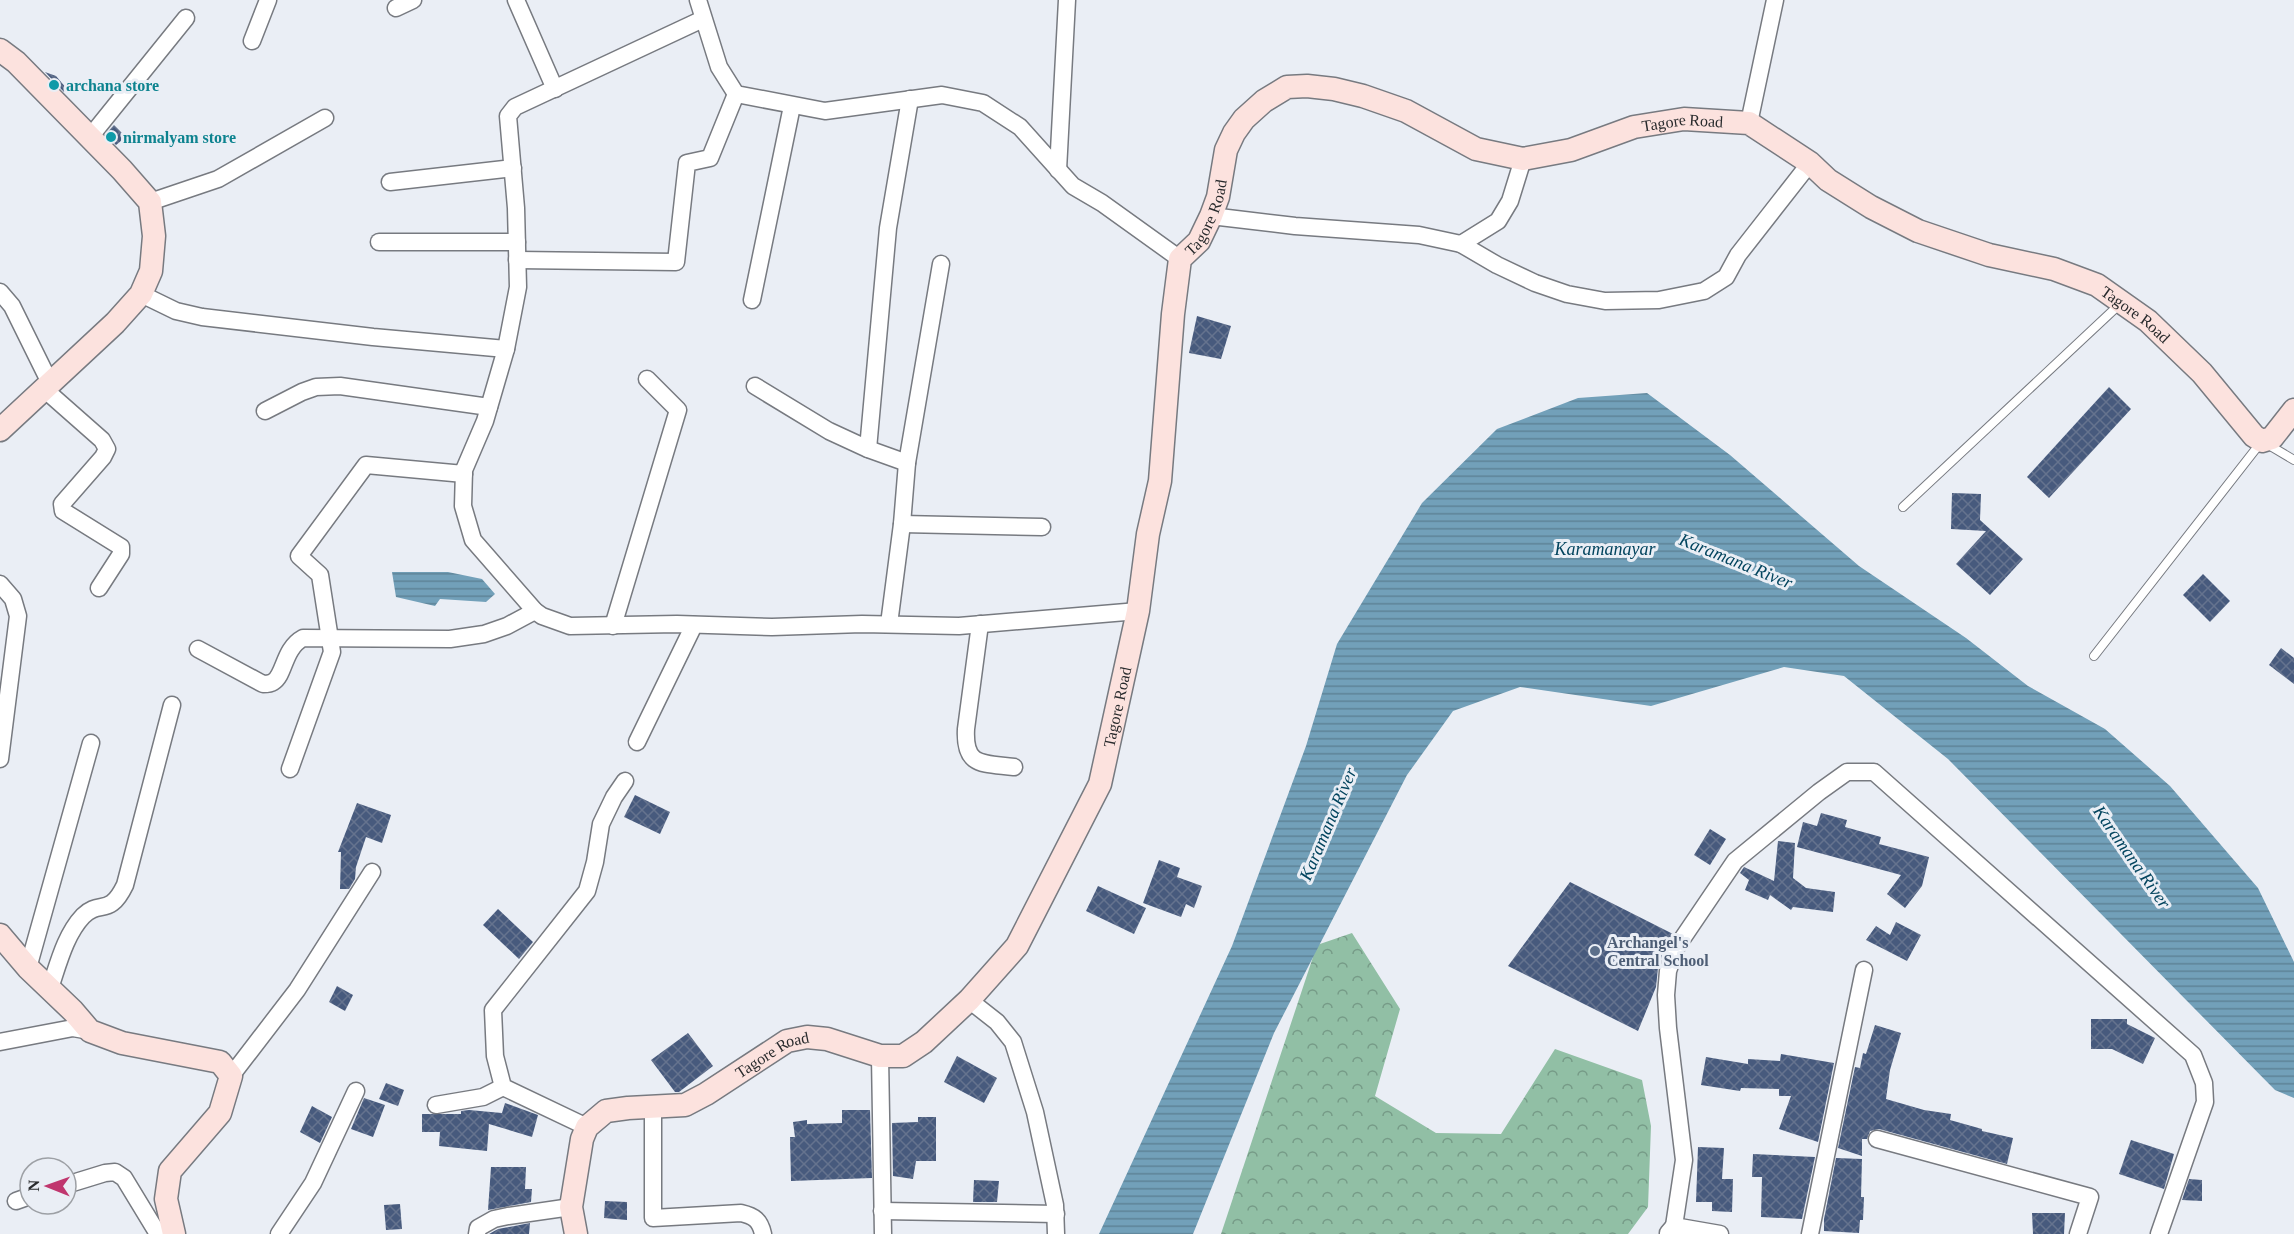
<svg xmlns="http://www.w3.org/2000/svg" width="2294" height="1234" font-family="Georgia,serif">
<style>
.forest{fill:url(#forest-crowns)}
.water{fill:url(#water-rules)}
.building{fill:url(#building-cross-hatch)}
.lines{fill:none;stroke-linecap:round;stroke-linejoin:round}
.lane-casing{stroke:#777a80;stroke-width:10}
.street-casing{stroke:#777a80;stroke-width:19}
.secondary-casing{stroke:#777a80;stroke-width:25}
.lane{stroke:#fff;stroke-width:8}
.street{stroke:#fff;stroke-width:16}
.secondary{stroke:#fce2de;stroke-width:22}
.culture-dot{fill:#0f9aa8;stroke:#eaeef5;stroke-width:2}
.service-dot{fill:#5c6f8a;stroke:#eaeef5;stroke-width:2}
.labels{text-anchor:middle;stroke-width:6;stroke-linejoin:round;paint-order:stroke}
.culture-label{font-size:16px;font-weight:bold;fill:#0d838f;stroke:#eaeef5;text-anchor:start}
.street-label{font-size:16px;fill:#292b2d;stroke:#eaeef5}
.service-label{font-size:16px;font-weight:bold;fill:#4e5e75;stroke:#eaeef5;text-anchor:start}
.water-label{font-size:18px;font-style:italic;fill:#03445e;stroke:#eaeef5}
</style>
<defs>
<pattern id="forest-crowns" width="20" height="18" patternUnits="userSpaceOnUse" patternTransform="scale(1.5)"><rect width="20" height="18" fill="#91bfa5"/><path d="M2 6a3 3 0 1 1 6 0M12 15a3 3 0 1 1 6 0" fill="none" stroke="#769b87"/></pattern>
<pattern id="water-rules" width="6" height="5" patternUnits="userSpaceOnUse" patternTransform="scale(1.5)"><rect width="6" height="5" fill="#72a0b9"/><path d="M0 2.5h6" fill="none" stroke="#5e8397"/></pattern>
<pattern id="building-cross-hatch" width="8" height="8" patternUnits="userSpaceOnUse" patternTransform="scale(1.5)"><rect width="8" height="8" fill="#475a7d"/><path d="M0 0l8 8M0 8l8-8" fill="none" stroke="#65738e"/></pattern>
</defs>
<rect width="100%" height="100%" fill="#eaeef5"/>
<path class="forest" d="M 1352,933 L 1400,1009 L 1375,1096 L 1436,1133 L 1501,1134 L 1555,1049 L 1642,1080 L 1651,1126 L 1648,1207 L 1628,1234 L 1221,1234 L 1317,945 Z"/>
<g class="water">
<path d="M 1647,393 L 1730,455 L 1859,566 L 1966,638 L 2028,686 L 2105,729 L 2170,786 L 2258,888 L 2294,962 L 2294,1098 L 2275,1090 L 1948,759 L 1844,676 L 1784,667 L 1651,706 L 1520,687 L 1453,711 L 1407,775 L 1274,1033 L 1193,1234 L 1099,1234 L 1232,946 L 1306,746 L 1337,644 L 1422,503 L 1497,429 L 1578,398 Z"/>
<path d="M 392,572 L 448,572 L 482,579 L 495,594 L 486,602 L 440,599 L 435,606 L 396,597 Z"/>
</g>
<g class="building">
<path d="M 45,72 L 56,76 L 67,89 L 64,92 Z"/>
<path d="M 114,125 L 122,133 L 121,141 L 116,145 L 106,134 Z"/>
<path d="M 1197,316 L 1231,326 L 1221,359 L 1189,353 Z"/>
<path d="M 2109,387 L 2131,409 L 2049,498 L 2027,477 Z"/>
<path d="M 1952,493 L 1981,494 L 1980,520 L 2023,559 L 1990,595 L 1956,564 L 1986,531 L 1951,529 Z"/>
<path d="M 2203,574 L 2230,601 L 2210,622 L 2183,595 Z"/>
<path d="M 2281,648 L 2294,658 L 2294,684 L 2269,665 Z"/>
<path d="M 635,795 L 670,812 L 660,834 L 624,817 Z"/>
<path d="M 357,803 L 391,815 L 382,843 L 366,837 L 356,867 L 355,879 L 349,889 L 340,889 L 341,852 L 338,852 Z"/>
<path d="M 1821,813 L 1847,820 L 1845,827 L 1881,837 L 1879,844 L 1929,857 L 1922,886 L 1905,908 L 1887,894 L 1901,875 L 1797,847 L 1803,822 L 1817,826 Z"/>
<path d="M 1710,829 L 1726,839 L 1710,865 L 1694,855 Z"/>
<path d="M 1778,841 L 1795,843 L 1793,878 L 1806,888 L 1835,892 L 1833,912 L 1793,907 L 1791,910 L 1770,895 L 1768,900 L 1745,890 L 1749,880 L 1740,873 L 1744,867 L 1774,881 Z"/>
<path d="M 1159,860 L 1180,868 L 1177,877 L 1202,886 L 1194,908 L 1186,904 L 1181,917 L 1143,903 Z"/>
<path d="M 1570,882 L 1673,934 L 1666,945 L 1658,968 L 1656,987 L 1638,1031 L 1508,966 Z"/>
<path d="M 1098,886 L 1146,908 L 1134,934 L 1086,911 Z"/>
<path d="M 498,909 L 533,942 L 519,959 L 483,925 Z"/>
<path d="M 1896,922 L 1921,935 L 1907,961 L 1866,940 L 1876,926 L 1890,935 Z"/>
<path d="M 337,986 L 353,995 L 345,1011 L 329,1002 Z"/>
<path d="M 2091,1019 L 2127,1019 L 2127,1024 L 2155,1038 L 2143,1064 L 2112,1049 L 2091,1049 Z"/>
<path d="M 1875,1025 L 1901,1033 L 1890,1070 L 1886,1099 L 1924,1110 L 1951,1114 L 1950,1120 L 1982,1129 L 1982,1131 L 2013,1138 L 2007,1164 L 1879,1129 L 1870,1131 L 1867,1139 L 1862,1139 L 1862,1156 L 1838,1148 L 1855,1067 L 1860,1068 L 1863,1053 L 1866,1054 Z"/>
<path d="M 688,1033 L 713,1066 L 679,1092 L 675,1092 L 651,1060 Z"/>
<path d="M 1781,1054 L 1834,1063 L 1818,1142 L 1779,1129 L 1791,1096 L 1779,1096 L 1779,1089 L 1741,1088 L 1740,1091 L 1701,1085 L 1706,1057 L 1748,1064 L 1748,1059 L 1780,1061 Z"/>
<path d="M 957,1056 L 997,1078 L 984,1103 L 944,1082 Z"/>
<path d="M 386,1083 L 404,1090 L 398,1106 L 379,1099 Z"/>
<path d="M 364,1098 L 385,1105 L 373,1137 L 351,1129 Z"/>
<path d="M 505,1103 L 538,1115 L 532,1137 L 489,1124 L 487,1151 L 439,1146 L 440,1132 L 422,1132 L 422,1114 L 461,1114 L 461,1111 L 469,1110 L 502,1113 Z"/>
<path d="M 312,1106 L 332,1117 L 320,1143 L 300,1132 Z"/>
<path d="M 842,1110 L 870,1110 L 872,1178 L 791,1181 L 790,1137 L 795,1137 L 793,1122 L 807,1120 L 807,1124 L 842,1123 Z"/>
<path d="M 918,1117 L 936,1117 L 936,1161 L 916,1161 L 913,1179 L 893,1176 L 892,1123 L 918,1122 Z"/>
<path d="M 2131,1140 L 2174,1154 L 2164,1189 L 2119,1174 Z"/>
<path d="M 1698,1147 L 1724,1148 L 1722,1179 L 1733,1179 L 1732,1212 L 1712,1211 L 1712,1202 L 1696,1202 Z"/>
<path d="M 1753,1154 L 1815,1157 L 1802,1219 L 1761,1217 L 1762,1177 L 1752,1177 Z"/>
<path d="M 1836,1158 L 1862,1159 L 1861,1197 L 1864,1197 L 1863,1220 L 1860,1220 L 1859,1233 L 1824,1231 L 1824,1219 Z"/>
<path d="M 491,1167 L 526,1167 L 525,1189 L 532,1189 L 531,1202 L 488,1210 Z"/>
<path d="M 2189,1179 L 2202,1180 L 2202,1201 L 2182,1200 Z"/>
<path d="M 974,1180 L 999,1181 L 997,1202 L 973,1202 Z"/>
<path d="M 605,1201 L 627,1202 L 627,1220 L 604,1218 Z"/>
<path d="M 400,1204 L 402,1229 L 386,1230 L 384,1205 Z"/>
<path d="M 2032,1213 L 2065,1213 L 2064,1234 L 2033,1234 Z"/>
<path d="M 530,1223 L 529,1234 L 489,1234 L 498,1229 Z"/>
</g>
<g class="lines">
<defs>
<g id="lane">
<path d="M 1903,507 L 2121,303"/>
<path d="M 2094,656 L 2262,441 L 2294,460"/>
</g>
<g id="street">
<path d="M 516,0 L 555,89"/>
<path d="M 698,0 L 719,67 L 736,94 L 825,111 L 942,95 L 983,103 L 1020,127 L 1073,186 L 1102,203 L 1180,259"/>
<path d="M 396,8 L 413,0"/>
<path d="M 703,19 L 515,107 L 508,116 L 516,208 L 518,287 L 506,349 L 485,421 L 464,470 L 463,506 L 473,540 L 535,611 L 542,616 L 570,626 L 677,624 L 772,627 L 862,624 L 959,626 L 1138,611"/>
<path d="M 252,41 L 268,0"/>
<path d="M 1749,123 L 1775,0"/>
<path d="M 90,137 L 186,18"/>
<path d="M 1058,170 L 1067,0"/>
<path d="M 390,182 L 513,168"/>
<path d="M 150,202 L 218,179 L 325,118"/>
<path d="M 1211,216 L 1295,226 L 1419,235 L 1461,244 L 1497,265 L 1535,283 L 1567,294 L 1605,301 L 1659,300 L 1704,291 L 1726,277 L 1738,255 L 1810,163"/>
<path d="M 379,242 L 517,242"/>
<path d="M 1461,244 L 1498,221 L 1510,201 L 1523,159"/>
<path d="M 517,260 L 676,262 L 687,163 L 710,158 L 736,94"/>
<path d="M 0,292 L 12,306 L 50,383"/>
<path d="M 141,294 L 176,311 L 202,317 L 373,337 L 506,349"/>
<path d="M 752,300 L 792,106"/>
<path d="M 755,386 L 829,431 L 868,449 L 907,463"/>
<path d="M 43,388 L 102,440 L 107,449 L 103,457 L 62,504 L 63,511 L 121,547 L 121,554 L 99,588"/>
<path d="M 265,411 L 302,392 L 316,387 L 340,386 L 489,407"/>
<path d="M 868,449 L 888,228 L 910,99"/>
<path d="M 902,524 L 1042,527"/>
<path d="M 0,584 L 13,599 L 18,616 L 0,759"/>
<path d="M 889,624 L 902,524 L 907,463 L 941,264"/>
<path d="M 980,624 L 966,729 C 964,767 982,763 1014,767"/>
<path d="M 613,626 L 678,410 L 647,379"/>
<path d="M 198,649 L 263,684 C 266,684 270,684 273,682 C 285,675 283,649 303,638 L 450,639 L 484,634 L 507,626 L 535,611"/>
<path d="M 637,742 L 694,625"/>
<path d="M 290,769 L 332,652 L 320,575 L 299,556 L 366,465 L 464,474"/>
<path d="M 28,968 L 91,743"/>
<path d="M 50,988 C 58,965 65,935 83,916 C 100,899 109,918 125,885 L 172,705"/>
<path d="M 969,1000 L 997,1022 L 1013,1042 L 1035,1112 L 1055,1205 L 1056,1234"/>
<path d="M 0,1042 L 73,1028 L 90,1031"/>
<path d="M 880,1056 L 883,1234"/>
<path d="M 231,1076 L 297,990 L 372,872"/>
<path d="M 436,1105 L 483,1097 L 503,1087"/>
<path d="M 653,1108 L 653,1218 L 741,1213 C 754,1216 760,1220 763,1234"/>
<path d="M 587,1127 L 503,1087 L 495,1056 L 493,1010 L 587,891 L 595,862 L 601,824 L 614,797 L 625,781"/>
<path d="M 1877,1139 L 2090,1197 L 2078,1234"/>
<path d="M 66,1185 L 105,1173 L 115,1172 L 124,1178 L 158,1234"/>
<path d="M 16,1201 L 30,1196"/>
<path d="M 882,1211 L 1056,1214"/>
<path d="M 1674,1226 L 1684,1160 L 1668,1028 L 1666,995 L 1668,971 L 1676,948 L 1735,861 L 1819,792 L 1847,772 L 1874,772 L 2193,1055 L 2204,1083 L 2205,1102 L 2159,1234"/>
<path d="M 1668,1233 L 1674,1226 L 1720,1234"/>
<path d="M 279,1234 L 313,1183 L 356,1091"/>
<path d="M 477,1234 L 478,1228 L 494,1219 L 508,1216 L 571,1207"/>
<path d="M 1810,1234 L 1864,970"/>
</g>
<g id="secondary">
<path d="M 0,50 L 16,62 L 122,170 L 150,202 L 154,236 L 151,271 L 141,294 L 115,323 L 0,430"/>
<path d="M 0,935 L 28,968 L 73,1011 L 90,1031 L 122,1043 L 220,1062 L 231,1076 L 220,1113 L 170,1171 L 166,1199 L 174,1234"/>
<path id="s1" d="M 576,1234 L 571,1207 L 582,1139 L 587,1127 L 606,1111 L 628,1108 L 685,1105 L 706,1094 L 787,1041 L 807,1037 L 827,1039 L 880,1056 L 903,1056 L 924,1042 L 969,1000 L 1017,946 L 1100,784 L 1138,611 L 1148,534 L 1160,481 L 1173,314 L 1180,259 L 1199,241 L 1211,216 L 1218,197 L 1226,150 L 1234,133 L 1244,119 L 1264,101 L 1287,87 L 1307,86 L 1334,89 L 1363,96 L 1406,111 L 1476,149 L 1523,159 L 1571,150 L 1634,127 L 1684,119 L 1749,123 L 1810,163 L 1828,180 L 1871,207 L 1918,231 L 1989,255 L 2054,269 L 2097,285 L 2148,321 L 2202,373 L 2254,436 L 2262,441 L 2272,438 L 2294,410"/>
</g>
</defs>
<use href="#lane" class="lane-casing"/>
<use href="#street" class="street-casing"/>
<use href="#secondary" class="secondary-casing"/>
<use href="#lane" class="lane"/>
<use href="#street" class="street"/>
<use href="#secondary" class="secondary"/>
</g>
<g class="culture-dot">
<circle cx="54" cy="85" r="6"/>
<circle cx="111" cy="137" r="6"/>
</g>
<circle class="service-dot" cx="1595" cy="951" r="6"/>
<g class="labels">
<g class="culture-label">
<text x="66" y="91">archana store</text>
<text x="123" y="143">nirmalyam store</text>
</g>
<g class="street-label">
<text dy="6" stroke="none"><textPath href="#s1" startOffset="1953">Tagore Road</textPath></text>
<text dy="6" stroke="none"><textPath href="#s1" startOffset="1377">Tagore Road</textPath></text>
<text dy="6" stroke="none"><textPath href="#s1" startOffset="2457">Tagore Road</textPath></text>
<text dy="6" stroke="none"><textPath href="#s1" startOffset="873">Tagore Road</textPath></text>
<text dy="6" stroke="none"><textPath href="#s1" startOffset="315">Tagore Road</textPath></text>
</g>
<g class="service-label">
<text x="1607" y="948">Archangel's<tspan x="1607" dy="18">Central School</tspan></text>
</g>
<g class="water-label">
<text x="1605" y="555">Karamanayar</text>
<text transform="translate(1736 561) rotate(22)" y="6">Karamana River</text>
<text transform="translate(1328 824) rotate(-67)" y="6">Karamana River</text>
<text transform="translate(2132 857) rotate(55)" y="6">Karamana River</text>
</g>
</g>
<g transform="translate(48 1186) rotate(271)"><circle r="28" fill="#eaeef5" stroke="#9da0a5" stroke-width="1.5"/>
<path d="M0-4.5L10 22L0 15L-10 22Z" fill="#c0366e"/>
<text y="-9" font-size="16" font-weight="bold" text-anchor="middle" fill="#292b2d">N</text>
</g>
</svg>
